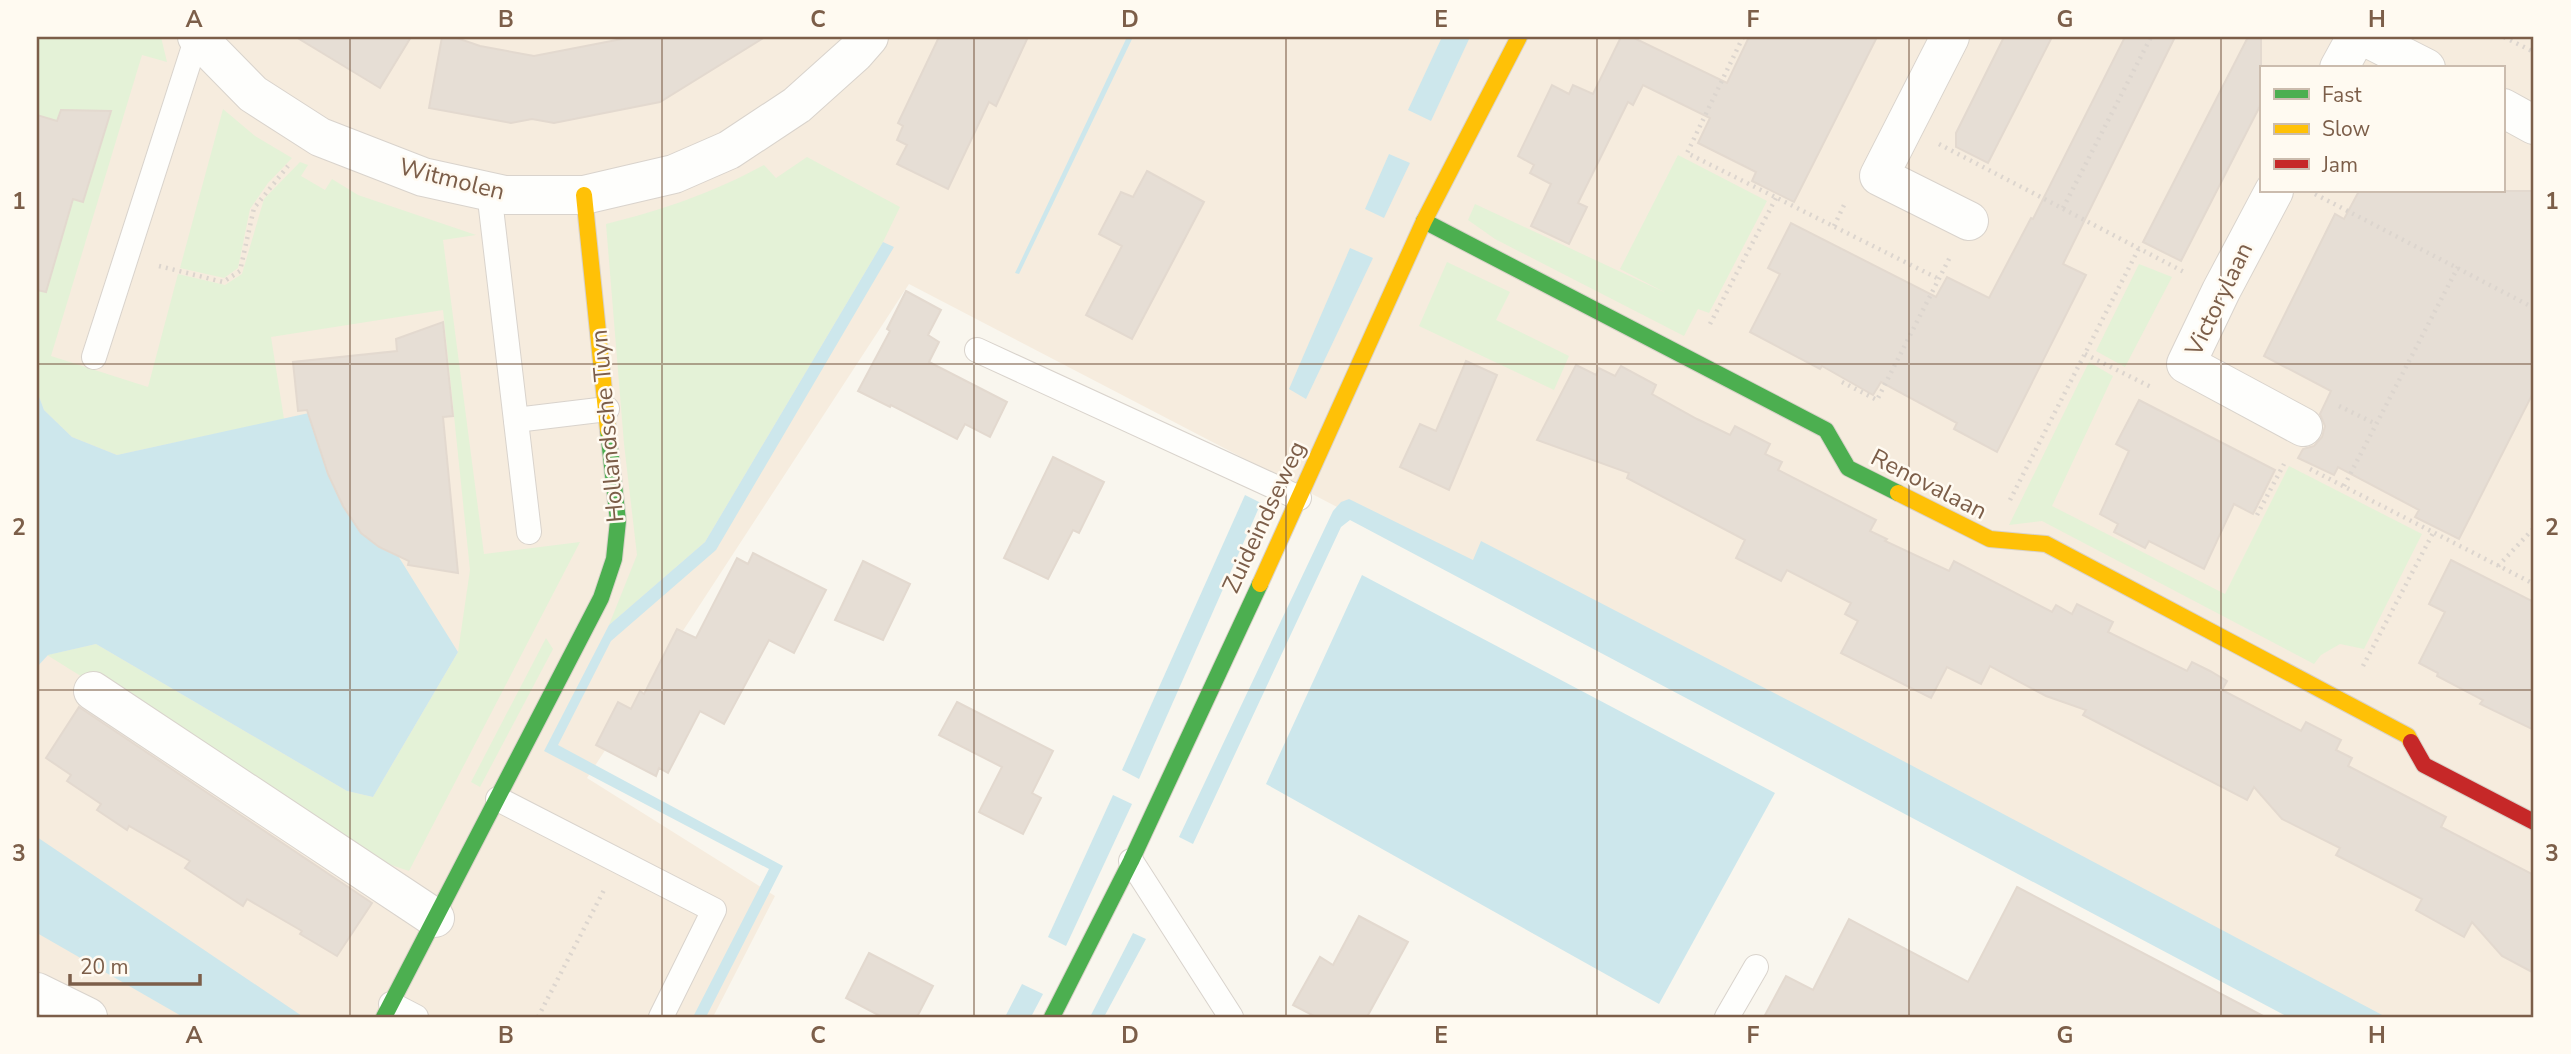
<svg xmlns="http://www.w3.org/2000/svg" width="2571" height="1054" font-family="'Nunito Sans',sans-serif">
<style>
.residential{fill:#f6ecde;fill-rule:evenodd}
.green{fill:#e4f2d7}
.water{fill:#cde7ec}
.building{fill:#e6ded5;stroke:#e3d9cf;stroke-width:2}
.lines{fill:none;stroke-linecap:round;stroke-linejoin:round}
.lane-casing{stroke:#d9d3cc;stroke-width:26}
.street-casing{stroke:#d9d3cc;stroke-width:40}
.fast-casing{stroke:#d9d2c9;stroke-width:18}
.slow-casing{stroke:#d9d2c9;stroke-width:18}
.jam-casing{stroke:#d9d2c9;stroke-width:18}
.path{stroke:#dcd5ce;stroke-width:4.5;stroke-dasharray:2 5;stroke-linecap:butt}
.lane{stroke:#fefefc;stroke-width:24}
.street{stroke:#fefefc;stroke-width:38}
.fast{stroke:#4caf50;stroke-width:16}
.slow{stroke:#ffc107;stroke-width:16}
.jam{stroke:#c62828;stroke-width:16}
.grid{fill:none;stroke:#7c5e49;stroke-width:2;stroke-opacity:0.55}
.labels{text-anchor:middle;stroke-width:5;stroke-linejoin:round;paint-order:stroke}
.street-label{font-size:24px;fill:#7c5e49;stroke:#fffaf1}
.neatline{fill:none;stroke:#7c5e49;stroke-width:2.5}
.grid-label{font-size:23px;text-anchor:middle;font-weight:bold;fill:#7c5e49}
</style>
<rect width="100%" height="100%" fill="#f9f6ee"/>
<path class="residential" d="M 37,37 L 2534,37 L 2534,1017 L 2316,1017 L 909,284 L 587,778 L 775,896 L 713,1017 L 37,1017 ZM 2261,68 L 2503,68 L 2503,191 L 2261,191 Z"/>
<g class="green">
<path d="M 37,37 L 161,37 L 167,62 L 142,55 L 51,356 L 148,387 L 178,274 L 225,285 L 242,274 L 264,199 L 300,162 L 308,165 L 301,176 L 325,190 L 332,179 L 358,195 L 476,235 L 443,240 L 484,554 L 580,542 L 409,871 L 376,860 L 47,655 L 96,644 L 347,791 L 373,797 L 458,652 L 470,570 L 443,310 L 271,337 L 284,419 L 117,455 L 72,437 L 44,410 L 37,391 Z"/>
<path d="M 223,109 L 255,136 L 292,158 L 268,183 L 250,209 L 238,268 L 224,278 L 180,268 Z"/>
<path d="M 1678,155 L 1767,201 L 1709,313 L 1698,309 L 1684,336 L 1495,239 L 1468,220 L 1475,204 L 1666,293 L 1620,269 Z"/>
<path d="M 807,157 L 900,207 L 883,242 L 705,542 L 609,625 L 637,555 L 624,444 L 606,224 C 663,210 712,193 764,165 L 776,178 Z"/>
<path d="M 1447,262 L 1510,292 L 1496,320 L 1569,356 L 1554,390 L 1419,326 Z"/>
<path d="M 2139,264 L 2172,277 L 2125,367 L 2096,351 Z"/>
<path d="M 2089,362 L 2113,376 L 2052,506 L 2225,594 L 2289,466 L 2422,534 L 2364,649 L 2340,644 L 2321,655 L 2314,664 L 2042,521 L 2009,525 Z"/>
<path d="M 546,638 L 553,649 L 480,787 L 471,782 Z"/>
</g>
<g class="water">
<path d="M 1127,37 L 1133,37 L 1019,274 L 1015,273 Z"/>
<path d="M 1442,37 L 1470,37 L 1431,121 L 1408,110 Z"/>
<path d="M 1389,154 L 1410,163 L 1384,218 L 1365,209 Z"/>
<path d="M 883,242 L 894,247 L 716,550 L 611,641 L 558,745 L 783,866 L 706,1017 L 693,1017 L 769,869 L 544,751 L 609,625 L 705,542 Z"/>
<path d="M 1350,248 L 1373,258 L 1306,399 L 1289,389 Z"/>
<path d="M 37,391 L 44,410 L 72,437 L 117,455 L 309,413 L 458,652 L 373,797 L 347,791 L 96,644 L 48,655 L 37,667 Z"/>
<path d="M 1245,495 L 1261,503 L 1139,779 L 1122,770 Z"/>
<path d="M 1349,499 L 1473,560 L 1481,541 L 1807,710 L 2386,1017 L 2288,1017 L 1350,520 L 1341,527 L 1193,844 L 1179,837 L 1333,511 L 1341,502 Z"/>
<path d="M 1362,575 L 1775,793 L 1659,1004 L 1266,784 Z"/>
<path d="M 1113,795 L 1132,804 L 1066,946 L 1048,937 Z"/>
<path d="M 37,837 L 302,1016 L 302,1017 L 183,1017 L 37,933 Z"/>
<path d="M 1133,933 L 1146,939 L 1104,1017 L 1090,1017 Z"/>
<path d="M 1022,984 L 1043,994 L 1031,1017 L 1005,1017 Z"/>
</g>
<g class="building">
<path d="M 296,37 L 411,37 L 380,88 Z"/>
<path d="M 442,37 L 454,37 L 480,46 L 534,56 L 632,37 L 765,37 L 660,102 L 554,123 L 532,119 L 511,123 L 429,108 Z"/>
<path d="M 939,37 L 1028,37 L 996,106 L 989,102 L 948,189 L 897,164 L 907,145 L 897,140 L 903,126 L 898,123 Z"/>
<path d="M 1621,37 L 1632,37 L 1727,83 L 1749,37 L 1877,37 L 1794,202 L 1752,181 L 1756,172 L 1698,143 L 1710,118 L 1643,85 L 1633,105 L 1628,102 L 1578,203 L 1587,207 L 1569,244 L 1531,226 L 1551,184 L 1530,173 L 1534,165 L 1518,156 L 1552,85 L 1569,94 L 1573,85 L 1593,94 Z"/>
<path d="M 2004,37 L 2052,37 L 1988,163 L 1956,147 L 1956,133 Z"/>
<path d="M 2125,37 L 2175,37 L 2063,264 L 2086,275 L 1997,452 L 1954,429 L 1957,423 L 1881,382 L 1873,395 L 1822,366 L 1820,369 L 1750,332 L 1780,274 L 1768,268 L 1791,223 L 1936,297 L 1947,277 L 1989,298 L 2031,218 L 2033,219 Z"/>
<path d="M 2248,37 L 2261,37 L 2261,104 L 2181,261 L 2143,242 Z"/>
<path d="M 61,110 L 111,111 L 83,202 L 73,199 L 46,292 L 37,290 L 37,115 L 57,121 Z"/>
<path d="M 1147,171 L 1204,202 L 1132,339 L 1086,315 L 1122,246 L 1099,234 L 1121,192 L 1133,197 Z"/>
<path d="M 2359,191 L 2534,191 L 2534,391 L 2459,539 L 2415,517 L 2419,510 L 2338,467 L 2334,475 L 2298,458 L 2303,449 L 2314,446 L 2322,437 L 2325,426 L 2320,414 L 2331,391 L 2264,356 L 2335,214 L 2344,219 Z"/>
<path d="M 906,291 L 941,310 L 928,335 L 939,342 L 929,362 L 1007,402 L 990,437 L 965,424 L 957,439 L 891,405 L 890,407 L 858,391 L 890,331 L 887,329 Z"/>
<path d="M 443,322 L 453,416 L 443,417 L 458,573 L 408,565 L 409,561 L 379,547 L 361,533 L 343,506 L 328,474 L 307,410 L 298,411 L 293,362 L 397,351 L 396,339 Z"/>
<path d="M 1466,361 L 1497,375 L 1449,490 L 1400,467 L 1420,424 L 1436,431 Z"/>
<path d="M 1576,365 L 1596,375 L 1599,368 L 1615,376 L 1621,366 L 1656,385 L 1652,394 L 1697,419 L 1730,435 L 1735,426 L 1770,444 L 1765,454 L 1782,462 L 1778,470 L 1876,520 L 1870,531 L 1887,539 L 1885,541 L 1949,571 L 1954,561 L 2052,612 L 2056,605 L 2072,614 L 2077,604 L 2113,622 L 2108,632 L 2187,671 L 2192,662 L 2210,671 L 2227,681 L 2222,690 L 2301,731 L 2306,722 L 2341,740 L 2336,750 L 2352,758 L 2348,766 L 2446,817 L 2441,827 L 2534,875 L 2534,973 L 2502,956 L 2472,922 L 2464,937 L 2416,910 L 2422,899 L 2336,855 L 2340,848 L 2282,819 L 2254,787 L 2247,800 L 2083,715 L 2086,710 L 2046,696 L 1990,666 L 1981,684 L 1947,667 L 1931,698 L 1841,653 L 1858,621 L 1845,614 L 1851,603 L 1787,570 L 1781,581 L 1736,558 L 1745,540 L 1627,478 L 1629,473 L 1537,440 Z"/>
<path d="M 2139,400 L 2275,470 L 2253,514 L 2234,504 L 2204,569 L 2149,541 L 2145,548 L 2114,532 L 2118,524 L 2100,514 L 2129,451 L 2116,444 Z"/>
<path d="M 1053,457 L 1104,482 L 1079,533 L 1073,530 L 1048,579 L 1004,558 Z"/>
<path d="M 753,553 L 826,590 L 794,653 L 769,640 L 724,724 L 700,711 L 668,773 L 659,768 L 656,776 L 596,745 L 618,702 L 631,709 L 640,691 L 644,694 L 677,629 L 696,638 L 737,558 L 748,564 Z"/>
<path d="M 2451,560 L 2534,602 L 2534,730 L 2480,704 L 2483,700 L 2437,676 L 2438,673 L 2419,663 L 2445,612 L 2429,604 Z"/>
<path d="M 863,561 L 910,584 L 883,640 L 835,620 Z"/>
<path d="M 957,702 L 1053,751 L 1032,793 L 1041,798 L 1023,834 L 979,812 L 1002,767 L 939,735 Z"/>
<path d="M 79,707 L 372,903 L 337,956 L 300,934 L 302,931 L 247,899 L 243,906 L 185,868 L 190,861 L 129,826 L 127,830 L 97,810 L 101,804 L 67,781 L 71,775 L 46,758 Z"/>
<path d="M 2017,887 L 2265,1017 L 1764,1017 L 1786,976 L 1813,990 L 1849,919 L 1968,982 Z"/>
<path d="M 1359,916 L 1408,942 L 1367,1017 L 1316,1017 L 1293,1005 L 1320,957 L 1333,965 Z"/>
<path d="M 869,953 L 933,986 L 917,1017 L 882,1017 L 846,998 Z"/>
</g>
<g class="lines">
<defs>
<g id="lane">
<path d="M 489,191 L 529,532"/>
<path d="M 977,350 L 1299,498"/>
<path d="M 94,357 L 197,37"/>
<path d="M 516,420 L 607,409"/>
<path d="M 498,799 L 714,910 L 661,1017"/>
<path d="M 1131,861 L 1231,1017"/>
<path d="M 391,1004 L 416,1017"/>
<path d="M 1727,1017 L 1756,967"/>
</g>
<g id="street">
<path d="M 197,37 L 253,94 L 320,137 L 423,177 L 505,195 L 584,195 L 674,174 L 729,150 L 797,105 L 855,53 L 869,37"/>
<path d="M 1950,37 L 1879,176 L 1969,221"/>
<path d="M 2365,37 L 2426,68"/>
<path d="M 2339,68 L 2356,37"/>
<path d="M 2503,108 L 2534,125"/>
<path d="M 2274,191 L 2221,291 L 2186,364 L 2303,427"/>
<path d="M 93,691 L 435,918"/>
<path d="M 37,992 L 88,1017"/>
</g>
<g id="fast">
<path d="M 1424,221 L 1826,430 L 1848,468 L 1898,493"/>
<path d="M 384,1017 L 601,598 L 614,559 L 618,521 L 608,430"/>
<path d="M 1052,1017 L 1131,861 L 1260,584"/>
</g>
<g id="slow">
<path d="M 584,195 L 608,430"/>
<path d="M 1898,493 L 1990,539 L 2046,544 L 2408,736 L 2411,742"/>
<path d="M 1260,584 L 1424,221 L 1519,37"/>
</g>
<path id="jam" d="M 2411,742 L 2424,765 L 2534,822"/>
</defs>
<use href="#lane" class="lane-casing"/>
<use href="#street" class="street-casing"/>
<use href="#fast" class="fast-casing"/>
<use href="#slow" class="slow-casing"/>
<use href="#jam" class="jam-casing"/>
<g class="path">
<path d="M 1743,37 L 1687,153 L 1939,279"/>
<path d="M 2504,37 L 2534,52"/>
<path d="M 1939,144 L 2186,273"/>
<path d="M 2315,194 L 2534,308"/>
<path d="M 2063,208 L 2151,37"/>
<path d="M 1834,226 L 1846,201"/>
<path d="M 159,266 L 223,282 L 240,271 L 254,208 L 288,166"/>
<path d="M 1710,324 L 1776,198"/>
<path d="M 2085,354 L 2153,388"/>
<path d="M 1842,382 L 1877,400 L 1950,257"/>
<path d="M 2339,406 L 2376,424"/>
<path d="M 2310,469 L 2534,584"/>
<path d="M 2344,486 L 2458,267"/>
<path d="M 2010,500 L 2139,248"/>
<path d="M 2257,515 L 2284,464"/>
<path d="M 2498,566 L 2534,528"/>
<path d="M 2363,666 L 2433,533"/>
<path d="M 538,1017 L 604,890"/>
</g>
<use href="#lane" class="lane"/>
<use href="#street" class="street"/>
<use href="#fast" class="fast"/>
<use href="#slow" class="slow"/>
<use href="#jam" class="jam"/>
</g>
<path class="grid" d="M 350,37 L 350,1017M 662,37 L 662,1017M 974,37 L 974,1017M 1286,37 L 1286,1017M 1597,37 L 1597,1017M 1909,37 L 1909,1017M 2221,37 L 2221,1017M 37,364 L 2534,364M 37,690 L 2534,690"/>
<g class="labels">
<g class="street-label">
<text transform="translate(452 179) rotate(14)" y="8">Witmolen</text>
<text transform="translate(2219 299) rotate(-64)" y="8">Victorylaan</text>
<text transform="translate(607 426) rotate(-95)" y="8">Hollandsche Tuyn</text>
<text transform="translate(1929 484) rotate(27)" y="8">Renovalaan</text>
<text transform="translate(1264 517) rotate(-65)" y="8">Zuideindseweg</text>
</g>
</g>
<rect width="2571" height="1054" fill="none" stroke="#fffaf1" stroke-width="77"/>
<rect x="2260" y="66" width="245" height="126" fill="#fffaf1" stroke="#cbbcae" stroke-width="2"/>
<rect x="2274" y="89" width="35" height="10" fill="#4caf50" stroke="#cbbcae" stroke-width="2"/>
<text x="2322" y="102" font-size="21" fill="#7c5e49">Fast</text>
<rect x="2274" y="124" width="35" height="10" fill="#ffc107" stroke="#cbbcae" stroke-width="2"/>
<text x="2322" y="136" font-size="21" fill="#7c5e49">Slow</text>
<rect x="2274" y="159" width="35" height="10" fill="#c62828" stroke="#cbbcae" stroke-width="2"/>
<text x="2322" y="172" font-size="21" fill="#7c5e49">Jam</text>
<path d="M70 974v10h130v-10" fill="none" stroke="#7c5e49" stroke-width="3.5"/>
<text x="80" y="974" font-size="21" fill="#7c5e49" stroke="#fffaf1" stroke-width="5" paint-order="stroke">20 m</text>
<rect x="38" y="38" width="2494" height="978" class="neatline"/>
<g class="grid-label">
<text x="194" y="27">A</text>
<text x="506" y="27">B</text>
<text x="818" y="27">C</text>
<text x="1130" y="27">D</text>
<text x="1441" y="27">E</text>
<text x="1753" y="27">F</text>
<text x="2065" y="27">G</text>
<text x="2377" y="27">H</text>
<text x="19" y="209">1</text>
<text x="2552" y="209">1</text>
<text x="19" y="535">2</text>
<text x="2552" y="535">2</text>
<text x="19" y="861">3</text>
<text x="2552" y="861">3</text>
<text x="194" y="1043">A</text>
<text x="506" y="1043">B</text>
<text x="818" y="1043">C</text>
<text x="1130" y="1043">D</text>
<text x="1441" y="1043">E</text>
<text x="1753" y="1043">F</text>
<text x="2065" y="1043">G</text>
<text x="2377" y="1043">H</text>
</g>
</svg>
